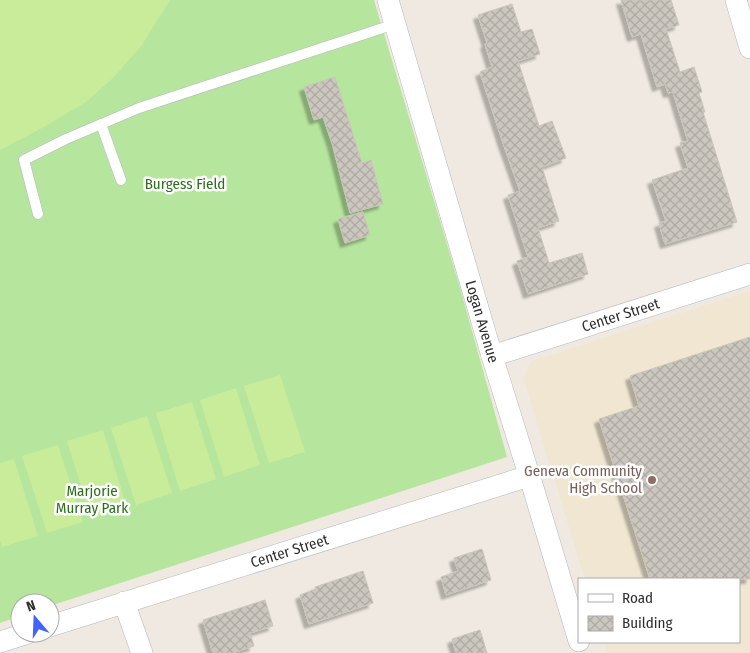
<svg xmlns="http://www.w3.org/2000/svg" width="750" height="653" font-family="'Fira Sans Condensed',sans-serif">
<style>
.education{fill:#f0e6d1}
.grass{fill:#b6e59e}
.pitch{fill:#c9ec9a}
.building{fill:url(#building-cross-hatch);stroke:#cbc5ba;filter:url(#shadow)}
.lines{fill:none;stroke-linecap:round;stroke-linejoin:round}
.lane-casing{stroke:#b4b7c1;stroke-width:11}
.street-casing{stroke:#b4b7c1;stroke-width:22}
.lane{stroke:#fff;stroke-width:10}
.street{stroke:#fff;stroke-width:21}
.education-dot{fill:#8d6e63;stroke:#fff;stroke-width:2}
.labels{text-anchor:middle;stroke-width:5;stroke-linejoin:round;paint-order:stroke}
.park-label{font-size:15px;fill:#2c6e1b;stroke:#fff}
.street-label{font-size:15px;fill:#2e2e2e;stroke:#fff}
.education-label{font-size:15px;fill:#785e54;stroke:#fff;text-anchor:end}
</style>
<defs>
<pattern id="building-cross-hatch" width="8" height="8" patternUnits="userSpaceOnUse" patternTransform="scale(1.25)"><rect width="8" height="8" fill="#cbc7bf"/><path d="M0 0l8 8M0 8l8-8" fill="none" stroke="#afaba4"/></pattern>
<filter id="shadow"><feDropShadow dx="-4.5" dy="4.5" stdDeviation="1" flood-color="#0004"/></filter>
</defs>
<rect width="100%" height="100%" fill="#efe9e1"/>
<path class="education" d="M 750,291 L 750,653 L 608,653 L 604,642 L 739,642 L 739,579 L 585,579 L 524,380 L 527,369 L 531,362 L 538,359 Z"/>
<path class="grass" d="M 0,0 L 374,0 L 461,291 L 507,457 L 50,606 L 50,603 L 20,603 L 20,616 L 0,623 Z"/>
<g class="pitch">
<path d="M 0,0 L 170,0 L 142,45 L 114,77 L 86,102 L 44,127 L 0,150 Z"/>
<path d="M 280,375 L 305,452 L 269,463 L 244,386 Z"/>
<path d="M 236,388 L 260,465 L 224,477 L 200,400 Z"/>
<path d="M 192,402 L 216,479 L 180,491 L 156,413 Z"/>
<path d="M 147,416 L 172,493 L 136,505 L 111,428 Z"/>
<path d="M 103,430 L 127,507 L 91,518 L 67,441 Z"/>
<path d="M 58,445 L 83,522 L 47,533 L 22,456 Z"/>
<path d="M 14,459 L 38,536 L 2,547 L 0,540 L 0,463 Z"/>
</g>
<g class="building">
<path d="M 621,0 L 671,0 L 679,25 L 666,29 L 680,72 L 694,67 L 702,92 L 699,93 L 705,112 L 703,112 L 737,222 L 665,244 L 659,223 L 666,221 L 652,180 L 688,168 L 680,143 L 688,141 L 673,92 L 668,93 L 665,84 L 657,87 L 641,34 L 632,37 Z"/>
<path d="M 512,4 L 521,32 L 532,29 L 540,54 L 518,61 L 539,126 L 552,121 L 566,158 L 542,167 L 559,221 L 538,228 L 549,263 L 582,253 L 588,274 L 528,294 L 517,261 L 528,257 L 508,195 L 520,191 L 502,140 L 480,72 L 492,67 L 485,44 L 487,43 L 478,15 Z"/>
<path d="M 335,77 L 362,163 L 371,160 L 383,204 L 350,213 L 332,143 L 323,117 L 314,120 L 304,87 Z"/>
<path d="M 363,212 L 370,235 L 345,243 L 338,219 Z"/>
<path d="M 750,337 L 750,579 L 650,579 L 599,419 L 639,406 L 630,376 Z"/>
<path d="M 482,549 L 491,580 L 446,595 L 441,577 L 458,571 L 454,558 Z"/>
<path d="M 363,571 L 373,603 L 309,624 L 300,595 L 316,589 L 315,587 Z"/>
<path d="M 265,600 L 273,626 L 250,633 L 254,646 L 233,653 L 213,653 L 203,620 Z"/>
<path d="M 480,630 L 487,653 L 456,653 L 452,639 Z"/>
</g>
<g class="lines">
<defs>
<g id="lane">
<path d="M 101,124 L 121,180"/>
<path d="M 38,214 L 24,160 L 66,139 L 139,108 L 395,24"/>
</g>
<g id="street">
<path id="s1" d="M 388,0 L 492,356 L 535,494 L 579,641"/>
<path d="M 736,0 L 750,48"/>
<path id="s2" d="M 492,356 L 750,274"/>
<path d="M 124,602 L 142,653"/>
<path id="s3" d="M 50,626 L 529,476"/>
<path d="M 0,642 L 28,633"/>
</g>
</defs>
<use href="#lane" class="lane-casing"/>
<use href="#street" class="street-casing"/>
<use href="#lane" class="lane"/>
<use href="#street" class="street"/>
</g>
<circle class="education-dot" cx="652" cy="480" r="5"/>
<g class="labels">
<g class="park-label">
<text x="185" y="189">Burgess Field</text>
<text x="92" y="496">Marjorie<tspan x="92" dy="17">Murray Park</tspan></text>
</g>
<g class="street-label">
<text dy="5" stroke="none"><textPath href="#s2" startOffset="135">Center Street</textPath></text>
<text dy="5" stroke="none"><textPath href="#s1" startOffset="335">Logan Avenue</textPath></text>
<text dy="5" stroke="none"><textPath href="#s3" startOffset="251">Center Street</textPath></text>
</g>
<g class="education-label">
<text x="642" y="476">Geneva Community<tspan x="642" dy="17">High School</tspan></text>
</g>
</g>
<rect x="578" y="578" width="162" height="65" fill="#ffffff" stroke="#ababab"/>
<rect x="588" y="594" width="25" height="8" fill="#ffffff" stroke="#ababab"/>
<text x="622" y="603" font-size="15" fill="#2e2e2e">Road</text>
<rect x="588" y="616" width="25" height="15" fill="url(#building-cross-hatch)" stroke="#ababab"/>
<text x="622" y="628" font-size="15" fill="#2e2e2e">Building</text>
<g transform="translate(35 618) rotate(341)"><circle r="24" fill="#ffffff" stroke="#ababab"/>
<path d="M0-4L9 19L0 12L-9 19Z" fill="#4264fb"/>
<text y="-8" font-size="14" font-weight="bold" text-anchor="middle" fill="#2e2e2e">N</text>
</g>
</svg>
